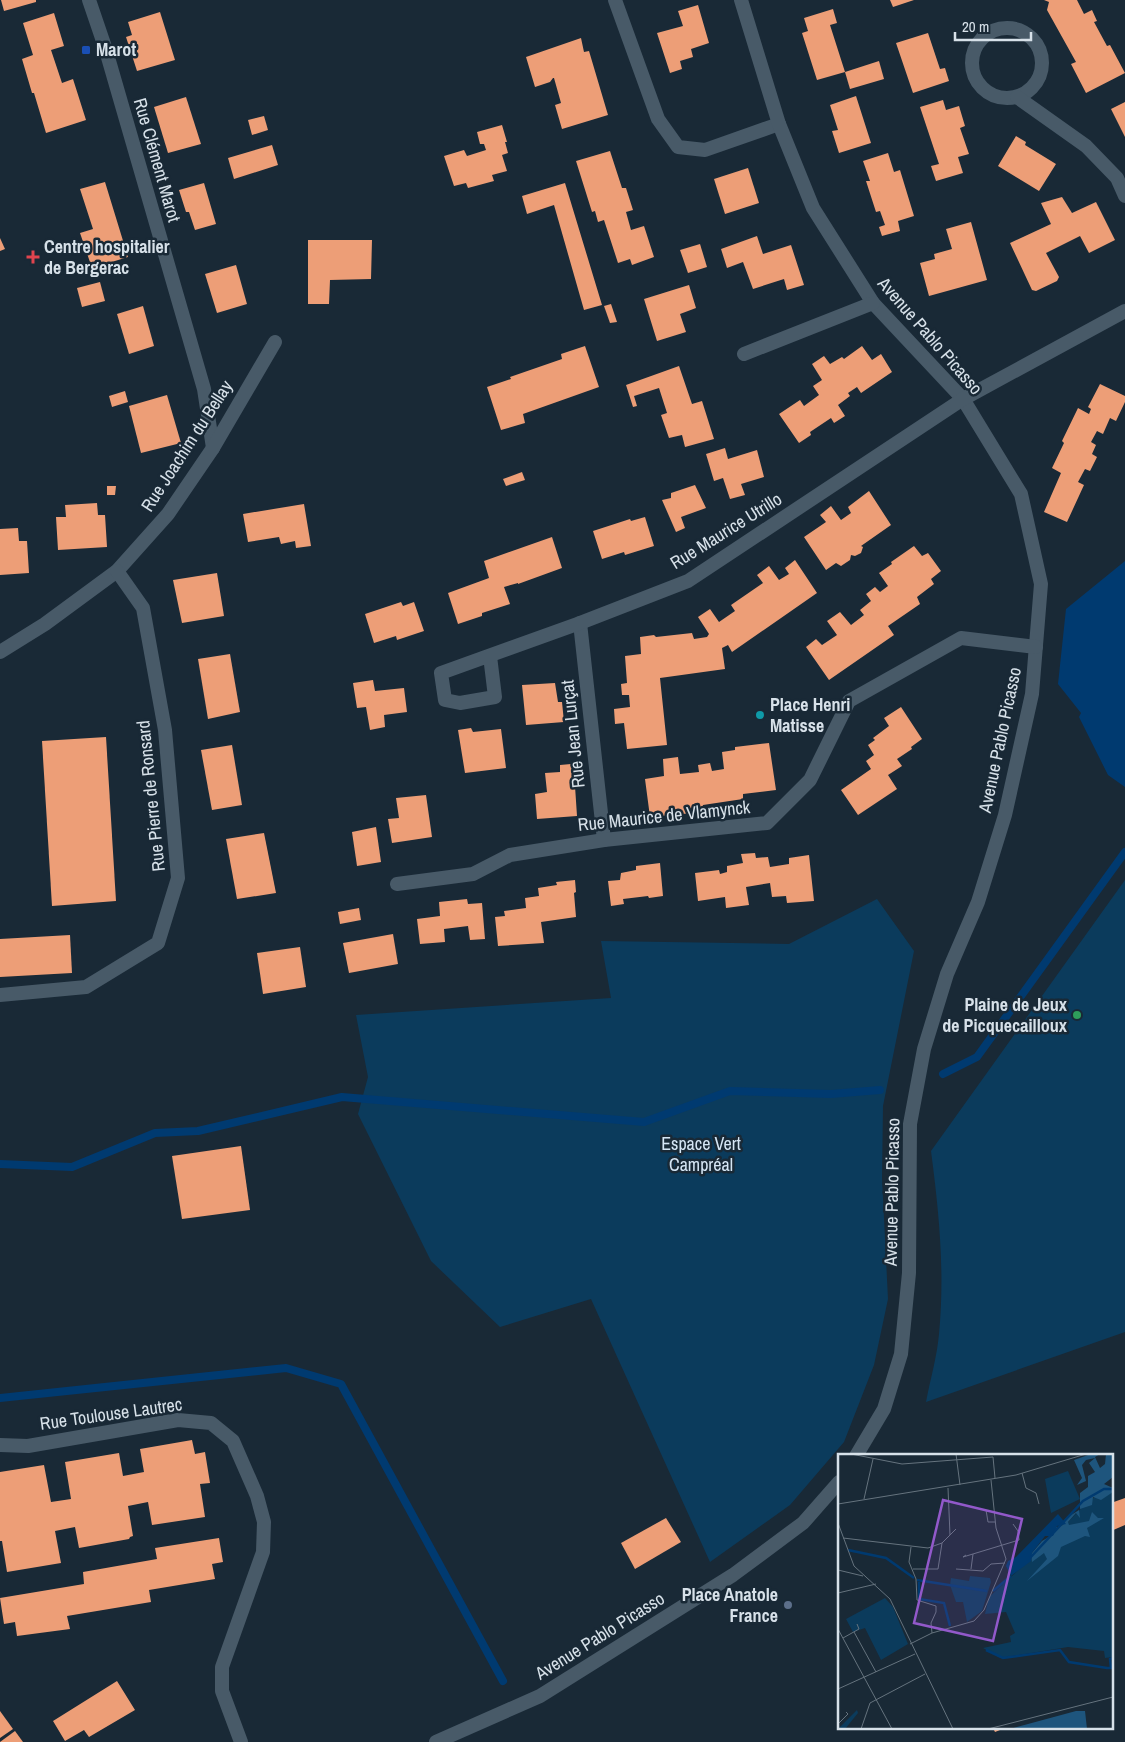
<svg xmlns="http://www.w3.org/2000/svg" width="1125" height="1742" font-family="'Archivo Narrow',sans-serif">
<style>
.green{fill:#0b3b5c}
.water{fill:#003a70}
.lines{fill:none;stroke-linecap:round;stroke-linejoin:round}
.stream{stroke:#003a70;stroke-width:8}
.building{fill:#ed9e77}
.minor{stroke:#485a68;stroke-width:14}
.transit-dot{fill:#1a4fb4;stroke:#192936;stroke-width:2}
.health-dot{fill:#e0444e;stroke:#192936;stroke-width:2}
.culture-dot{fill:#0f9aa8;stroke:#192936;stroke-width:2}
.leisure-dot{fill:#2e9e5b;stroke:#192936;stroke-width:2}
.service-dot{fill:#5c6f8a;stroke:#192936;stroke-width:2}
.labels{text-anchor:middle;stroke-width:5;stroke-linejoin:round;paint-order:stroke}
.poi-label{font-size:18px;font-weight:bold;fill:#d7e1e9;stroke:#192936;text-anchor:start}
.street-label{font-size:18px;fill:#d7e1e9;stroke:#192936}
.park-label{font-size:18px;fill:#d5e6f5;stroke:#192936}
.inset-river{fill:none;stroke:#003a70;stroke-width:2.5}
.inset-road{fill:none;stroke:#65737e;stroke-width:1}
.view{fill:#9259ca;fill-opacity:0.15;stroke:#9259ca;stroke-width:2.5}
.inset-edge{fill:none;stroke:#d7e1e9;stroke-width:2.5}
</style>
<rect width="100%" height="100%" fill="#192936"/>
<g class="green">
<path d="M 1125,880 L 1125,1332 L 926,1402 C 930,1380 937,1357 939,1334 C 945,1272 939,1212 931,1151 Z"/>
<path d="M 877,899 L 914,951 L 883,1106 L 882,1178 L 888,1299 L 874,1365 L 844,1442 L 790,1505 L 710,1562 L 591,1299 L 500,1327 L 431,1261 L 358,1114 L 368,1077 L 356,1015 L 611,998 L 601,941 L 789,944 Z"/>
</g>
<path class="water" d="M 1125,561 L 1125,787 L 1108,775 L 1079,717 L 1081,713 L 1058,684 L 1066,609 Z"/>
<g class="lines">
<g class="stream">
<path d="M 943,1074 L 977,1057 L 1125,852"/>
<path d="M 0,1164 L 72,1167 L 155,1133 L 198,1131 L 342,1097 L 644,1122 L 730,1091 L 831,1094 L 880,1090"/>
<path d="M 0,1398 L 286,1368 L 341,1384 L 503,1681"/>
</g>
</g>
<g class="building">
<path d="M 1,0 L 36,0 L 36,2 L 4,11 Z"/>
<path d="M 890,0 L 914,0 L 893,7 Z"/>
<path d="M 1044,0 L 1077,0 L 1084,14 L 1092,10 L 1097,21 L 1094,22 L 1107,46 L 1110,45 L 1125,73 L 1086,93 L 1071,64 L 1076,62 L 1047,10 L 1049,2 Z"/>
<path d="M 698,5 L 709,43 L 691,49 L 693,57 L 680,61 L 682,69 L 670,73 L 657,33 L 683,26 L 678,11 Z"/>
<path d="M 833,9 L 837,23 L 830,25 L 845,72 L 817,80 L 802,33 L 808,31 L 804,18 Z"/>
<path d="M 160,12 L 175,60 L 137,71 L 126,37 L 132,35 L 128,22 Z"/>
<path d="M 54,13 L 64,46 L 51,50 L 62,83 L 73,79 L 86,120 L 46,133 L 34,93 L 32,93 L 22,59 L 33,55 L 23,23 Z"/>
<path d="M 928,33 L 940,69 L 945,68 L 949,81 L 913,93 L 896,43 Z"/>
<path d="M 581,38 L 584,52 L 589,51 L 608,115 L 562,129 L 555,105 L 561,103 L 554,78 L 553,78 L 550,82 L 535,87 L 526,57 Z"/>
<path d="M 879,61 L 884,79 L 850,89 L 845,72 Z"/>
<path d="M 856,96 L 871,143 L 839,153 L 832,131 L 838,130 L 830,105 Z"/>
<path d="M 186,97 L 201,144 L 168,153 L 154,107 Z"/>
<path d="M 943,100 L 946,110 L 959,106 L 965,126 L 960,128 L 969,154 L 958,157 L 963,173 L 936,181 L 931,166 L 939,164 L 920,107 Z"/>
<path d="M 1125,102 L 1125,137 L 1111,109 Z"/>
<path d="M 264,116 L 268,130 L 252,135 L 248,120 Z"/>
<path d="M 502,125 L 507,142 L 505,142 L 508,153 L 502,155 L 507,171 L 492,175 L 494,181 L 468,188 L 466,183 L 454,186 L 444,156 L 464,150 L 467,156 L 486,150 L 484,144 L 480,144 L 477,132 Z"/>
<path d="M 1016,136 L 1026,142 L 1025,145 L 1056,164 L 1039,191 L 998,166 Z"/>
<path d="M 272,145 L 278,165 L 234,179 L 228,158 Z"/>
<path d="M 610,151 L 622,188 L 626,188 L 633,210 L 626,212 L 631,230 L 644,226 L 654,257 L 632,265 L 630,259 L 618,263 L 604,220 L 598,222 L 595,211 L 592,212 L 576,161 Z"/>
<path d="M 888,153 L 894,172 L 900,170 L 914,216 L 898,221 L 900,231 L 882,236 L 879,227 L 885,225 L 880,211 L 876,212 L 866,181 L 870,181 L 863,161 Z"/>
<path d="M 748,168 L 759,203 L 725,214 L 714,179 Z"/>
<path d="M 105,182 L 128,257 L 92,268 L 80,233 L 93,229 L 80,189 Z"/>
<path d="M 204,183 L 216,224 L 195,230 L 189,212 L 186,212 L 179,190 Z"/>
<path d="M 565,183 L 602,305 L 584,310 L 554,205 L 527,214 L 522,196 Z"/>
<path d="M 1062,197 L 1072,213 L 1096,202 L 1115,240 L 1089,253 L 1080,236 L 1046,253 L 1059,277 L 1057,281 L 1036,291 L 1032,290 L 1010,243 L 1051,224 L 1041,203 Z"/>
<path d="M 971,222 L 987,280 L 929,296 L 920,263 L 935,259 L 934,254 L 952,249 L 946,229 Z"/>
<path d="M 757,236 L 763,254 L 791,245 L 804,285 L 787,290 L 784,279 L 753,289 L 743,262 L 727,268 L 721,249 Z"/>
<path d="M 0,238 L 5,249 L 0,251 Z"/>
<path d="M 308,240 L 372,240 L 371,279 L 330,280 L 329,304 L 308,304 Z"/>
<path d="M 700,244 L 707,267 L 688,273 L 680,250 Z"/>
<path d="M 236,265 L 247,304 L 217,313 L 205,274 Z"/>
<path d="M 100,282 L 105,301 L 82,307 L 77,288 Z"/>
<path d="M 689,285 L 696,308 L 680,314 L 686,332 L 657,341 L 644,299 Z"/>
<path d="M 611,304 L 617,322 L 610,323 L 604,306 Z"/>
<path d="M 143,306 L 154,346 L 129,354 L 117,314 Z"/>
<path d="M 585,346 L 599,387 L 523,414 L 525,423 L 501,430 L 487,387 L 511,379 L 510,377 L 562,359 L 561,354 Z"/>
<path d="M 862,346 L 872,360 L 881,354 L 892,372 L 861,393 L 857,387 L 848,393 L 850,396 L 838,405 L 845,416 L 834,423 L 831,418 L 810,432 L 811,435 L 799,443 L 779,414 L 800,400 L 804,406 L 819,395 L 813,386 L 822,380 L 812,364 L 824,356 L 830,364 L 842,357 L 844,359 Z"/>
<path d="M 679,366 L 692,404 L 702,401 L 714,439 L 685,447 L 682,435 L 669,438 L 661,415 L 667,413 L 659,388 L 634,396 L 637,406 L 633,407 L 626,385 Z"/>
<path d="M 1100,384 L 1125,396 L 1125,402 L 1116,421 L 1110,418 L 1103,434 L 1097,431 L 1091,442 L 1096,445 L 1092,454 L 1097,457 L 1090,471 L 1085,469 L 1078,482 L 1084,485 L 1067,522 L 1044,512 L 1061,473 L 1052,468 L 1064,443 L 1062,441 L 1078,408 L 1089,414 L 1091,409 L 1088,407 Z"/>
<path d="M 125,391 L 128,402 L 112,407 L 109,396 Z"/>
<path d="M 167,395 L 181,443 L 141,453 L 129,406 Z"/>
<path d="M 725,448 L 728,459 L 757,450 L 764,477 L 741,484 L 745,495 L 730,499 L 723,478 L 714,481 L 706,454 Z"/>
<path d="M 522,472 L 525,480 L 506,486 L 503,479 Z"/>
<path d="M 695,485 L 706,508 L 681,517 L 685,528 L 676,532 L 662,500 L 671,498 L 671,493 Z"/>
<path d="M 107,486 L 116,486 L 115,495 L 107,495 Z"/>
<path d="M 869,491 L 891,525 L 861,546 L 863,547 L 861,553 L 855,556 L 851,555 L 850,560 L 841,566 L 836,563 L 826,570 L 804,537 L 826,522 L 820,515 L 831,506 L 841,520 L 851,513 L 848,507 Z"/>
<path d="M 97,503 L 98,515 L 105,515 L 107,547 L 58,550 L 56,517 L 66,517 L 65,505 Z"/>
<path d="M 304,504 L 311,546 L 296,548 L 295,541 L 281,544 L 279,537 L 248,542 L 243,514 Z"/>
<path d="M 645,517 L 654,546 L 625,555 L 624,552 L 602,559 L 593,531 L 630,519 L 631,521 Z"/>
<path d="M 18,528 L 19,541 L 27,541 L 29,573 L 0,575 L 0,529 Z"/>
<path d="M 552,537 L 562,568 L 518,584 L 518,583 L 504,587 L 510,604 L 482,613 L 482,616 L 458,624 L 448,593 L 489,578 L 484,561 Z"/>
<path d="M 914,546 L 922,556 L 928,553 L 941,571 L 931,579 L 934,584 L 917,597 L 920,604 L 888,626 L 894,635 L 829,680 L 806,647 L 816,639 L 822,645 L 837,635 L 827,621 L 840,612 L 851,625 L 864,615 L 860,610 L 871,601 L 866,594 L 875,587 L 880,592 L 888,586 L 879,573 L 892,564 L 891,562 Z"/>
<path d="M 795,560 L 817,593 L 732,652 L 728,645 L 722,648 L 725,669 L 660,678 L 667,745 L 627,749 L 624,723 L 615,724 L 614,709 L 630,707 L 629,695 L 622,695 L 621,684 L 627,683 L 625,656 L 641,654 L 640,637 L 654,635 L 656,637 L 692,633 L 694,639 L 707,637 L 709,634 L 698,617 L 710,609 L 719,622 L 735,611 L 731,605 L 763,583 L 757,575 L 769,566 L 779,580 L 789,574 L 785,568 Z"/>
<path d="M 217,573 L 224,616 L 182,623 L 173,580 Z"/>
<path d="M 401,602 L 403,606 L 414,602 L 424,631 L 397,640 L 396,636 L 374,643 L 365,614 Z"/>
<path d="M 230,654 L 240,712 L 208,719 L 198,659 Z"/>
<path d="M 373,680 L 375,691 L 404,688 L 407,712 L 384,715 L 385,727 L 370,730 L 366,707 L 357,708 L 353,683 Z"/>
<path d="M 555,683 L 558,702 L 562,702 L 564,722 L 526,725 L 522,685 Z"/>
<path d="M 901,707 L 922,739 L 911,747 L 912,749 L 897,759 L 902,766 L 888,775 L 897,789 L 858,815 L 841,790 L 871,769 L 866,761 L 874,755 L 868,745 L 875,740 L 873,738 L 889,726 L 884,718 Z"/>
<path d="M 471,728 L 473,732 L 501,729 L 506,768 L 465,773 L 458,730 Z"/>
<path d="M 106,737 L 116,901 L 52,906 L 42,741 Z"/>
<path d="M 769,743 L 776,790 L 743,794 L 743,799 L 703,805 L 703,812 L 650,817 L 645,779 L 664,776 L 663,759 L 678,757 L 680,774 L 699,772 L 698,765 L 710,763 L 712,771 L 724,769 L 722,752 L 735,750 L 735,747 Z"/>
<path d="M 232,745 L 242,805 L 212,810 L 201,750 Z"/>
<path d="M 571,764 L 572,771 L 574,771 L 577,816 L 537,819 L 535,794 L 547,792 L 545,773 L 560,772 L 560,765 Z"/>
<path d="M 426,795 L 432,837 L 392,843 L 388,819 L 399,818 L 396,798 Z"/>
<path d="M 376,827 L 381,862 L 357,866 L 352,832 Z"/>
<path d="M 264,833 L 276,893 L 237,899 L 226,839 Z"/>
<path d="M 755,853 L 756,858 L 768,857 L 770,867 L 789,864 L 789,858 L 809,855 L 814,901 L 787,903 L 786,896 L 772,897 L 770,883 L 746,887 L 749,905 L 726,908 L 725,897 L 698,901 L 695,873 L 719,870 L 720,874 L 727,872 L 727,866 L 743,863 L 741,854 Z"/>
<path d="M 660,863 L 663,896 L 649,898 L 648,896 L 623,899 L 624,904 L 611,906 L 608,881 L 620,880 L 621,873 L 636,870 L 636,866 Z"/>
<path d="M 575,880 L 576,892 L 574,893 L 576,917 L 541,922 L 544,943 L 498,946 L 495,917 L 505,916 L 504,911 L 526,908 L 525,898 L 539,896 L 538,888 L 557,885 L 556,882 Z"/>
<path d="M 467,899 L 468,904 L 482,903 L 485,939 L 470,940 L 468,926 L 444,929 L 445,942 L 420,944 L 417,919 L 440,916 L 439,902 Z"/>
<path d="M 359,908 L 361,920 L 340,924 L 338,912 Z"/>
<path d="M 393,934 L 398,964 L 349,973 L 343,943 Z"/>
<path d="M 70,935 L 72,973 L 0,977 L 0,939 Z"/>
<path d="M 300,947 L 306,987 L 263,994 L 257,953 Z"/>
<path d="M 241,1146 L 250,1210 L 182,1219 L 172,1156 Z"/>
<path d="M 192,1440 L 195,1454 L 205,1452 L 210,1483 L 200,1484 L 205,1517 L 152,1525 L 148,1502 L 128,1506 L 133,1536 L 130,1537 L 129,1539 L 79,1548 L 75,1527 L 55,1531 L 61,1563 L 7,1572 L 2,1541 L 0,1541 L 0,1472 L 44,1465 L 51,1502 L 71,1499 L 65,1462 L 119,1453 L 123,1476 L 144,1472 L 140,1449 Z"/>
<path d="M 1125,1498 L 1125,1525 L 1111,1531 L 1111,1503 Z"/>
<path d="M 666,1518 L 681,1542 L 635,1569 L 621,1543 Z"/>
<path d="M 219,1538 L 223,1562 L 212,1564 L 215,1579 L 149,1590 L 151,1602 L 67,1616 L 70,1629 L 17,1636 L 15,1622 L 4,1624 L 0,1598 L 84,1584 L 83,1572 L 157,1559 L 155,1548 Z"/>
<path d="M 117,1681 L 135,1710 L 89,1737 L 84,1730 L 65,1741 L 53,1721 Z"/>
<path d="M 0,1711 L 13,1729 L 0,1738 Z"/>
<path d="M 993,1728 L 1005,1728 L 995,1732 Z"/>
<path d="M 15,1731 L 23,1742 L 0,1742 Z"/>
</g>
<g class="lines">
<g class="minor">
<path d="M 89,0 L 105,47 L 204,389 L 213,448"/>
<path d="M 615,0 L 658,119 L 678,147 L 705,150 L 779,124"/>
<path d="M 741,0 L 779,124 L 813,208 L 873,303 L 963,399 L 1021,494 L 1041,584 L 1032,694 L 1005,815 L 978,902 L 947,974 L 924,1049 L 910,1124 L 909,1273 L 901,1354 L 884,1409 L 856,1456"/>
<circle cx="1007" cy="63" r="35"/>
<path d="M 1017,97 L 1086,146 L 1117,178 L 1125,196"/>
<path d="M 744,354 L 873,303"/>
<path d="M 580,623 L 604,840"/>
<path d="M 0,652 L 45,624 L 117,571 L 168,514 L 213,448 L 275,342"/>
<path d="M 490,656 L 495,697 L 460,703 L 445,700 L 441,673 L 580,623 L 688,581 L 963,399 L 1125,311"/>
<path d="M 397,884 L 473,874 L 510,855 L 604,840 L 767,823 L 810,780 L 849,701 L 961,638 L 1036,647"/>
<path d="M 0,995 L 86,987 L 158,943 L 178,878 L 165,730 L 143,608 L 117,571"/>
<path d="M 0,1445 L 28,1446 L 178,1420 L 211,1423 L 233,1441 L 257,1496 L 264,1522 L 263,1552 L 222,1667 L 222,1691 L 241,1742"/>
<path d="M 436,1742 L 540,1696 L 733,1575 L 803,1523 L 839,1482"/>
</g>
</g>
<rect class="transit-dot" x="81" y="45" width="10" height="10" rx="2.5"/>
<path class="health-dot" d="M30.5 249.5h5v5h5v5h-5v5h-5v-5h-5v-5h5z"/>
<circle class="culture-dot" cx="760" cy="715" r="5"/>
<circle class="leisure-dot" cx="1077" cy="1015" r="5"/>
<circle class="service-dot" cx="788" cy="1605" r="5"/>
<g class="labels">
<g class="poi-label">
<text x="96" y="56">Marot</text>
<text x="44" y="253">Centre hospitalier<tspan x="44" dy="21">de Bergerac</tspan></text>
<text x="770" y="711">Place Henri<tspan x="770" dy="21">Matisse</tspan></text>
<text x="1067" y="1011" text-anchor="end">Plaine de Jeux<tspan x="1067" dy="21">de Picquecailloux</tspan></text>
<text x="778" y="1601" text-anchor="end">Place Anatole<tspan x="778" dy="21">France</tspan></text>
</g>
<g class="street-label">
<text transform="translate(157 160) rotate(74)" y="6">Rue Clément Marot</text>
<text transform="translate(930 336) rotate(49)" y="6">Avenue Pablo Picasso</text>
<text transform="translate(187 446) rotate(-57)" y="6">Rue Joachim du Bellay</text>
<text transform="translate(726 531) rotate(-32)" y="6">Rue Maurice Utrillo</text>
<text transform="translate(573 734) rotate(-96)" y="6">Rue Jean Lurçat</text>
<text transform="translate(1000 740) rotate(-78)" y="6">Avenue Pablo Picasso</text>
<text transform="translate(151 796) rotate(-96)" y="6">Rue Pierre de Ronsard</text>
<text transform="translate(664 816) rotate(-6)" y="6">Rue Maurice de Vlamynck</text>
<text transform="translate(892 1192) rotate(-89)" y="6">Avenue Pablo Picasso</text>
<text transform="translate(111 1414) rotate(-8)" y="6">Rue Toulouse Lautrec</text>
<text transform="translate(600 1636) rotate(-32)" y="6">Avenue Pablo Picasso</text>
</g>
<g class="park-label">
<text x="701" y="1150">Espace Vert<tspan x="701" dy="21">Campréal</tspan></text>
</g>
</g>
<g transform="translate(838 1454)">
<rect width="275" height="275" fill="#192936"/>
<path d="M 230,17 L 242,45 L 213,59 L 207,25 ZM 275,38 L 275,203 L 267,204 L 266,197 L 230,193 L 162,204 L 145,194 L 173,188 L 172,182 L 177,179 L 168,158 L 147,160 L 151,143 L 210,89 L 252,45 ZM 132,122 L 152,124 L 153,128 L 144,157 L 129,168 L 125,148 L 118,148 L 112,131 L 113,124 L 131,127 ZM 47,144 L 55,153 L 70,190 L 43,206 L 27,174 L 15,178 L 8,165 ZM 19,256 L 20,259 L 7,275 L 0,275 Z" fill="#0b3b5c"/>
<path d="M 253,0 L 262,0 L 257,3 L 262,14 L 267,10 L 268,0 L 275,0 L 275,23 L 266,30 L 275,34 L 275,38 L 263,46 L 255,43 L 254,51 L 242,55 L 242,39 L 250,33 L 250,22 L 257,18 L 251,9 L 257,4 L 248,6 L 244,11 L 248,27 L 239,31 L 244,24 L 236,6 ZM 241,56 L 242,64 L 238,59 L 230,68 L 231,71 L 251,67 L 254,58 L 260,64 L 266,64 L 249,74 L 252,83 L 247,82 L 223,93 L 220,102 L 189,127 L 209,105 L 206,99 L 194,108 L 193,100 L 204,87 L 216,80 L 216,74 L 225,71 L 227,65 ZM 238,257 L 247,257 L 249,275 L 172,275 Z" fill="#1e557d"/>
<path d="M 220,60 L 228,70 L 219,72 L 215,82 L 207,82 L 194,99 L 193,107 L 173,122 L 168,112 L 170,107 L 178,103 Z" fill="#003a70"/>
<path class="inset-river" d="M 10,96 L 48,104 L 76,124M 192,104 L 245,47 L 266,35 L 275,35M 79,126 L 149,137M 81,128 L 81,145 L 106,149 L 112,172M 155,137 L 173,122M 148,196 L 165,204 L 222,196 L 231,208 L 269,214 L 273,214 L 272,205 L 275,204"/>
<path class="inset-road" d="M 13,0 L 64,10 L 155,3 L 157,24M 118,0 L 122,31M 184,19 L 188,34 L 198,39 L 201,50M 110,34 L 112,81M 26,45 L 35,5M 0,50 L 178,21 L 248,0M 148,56 L 150,68 L 157,68M 0,69 L 16,112 L 52,145 L 115,275M 5,84 L 90,94 L 104,89 L 118,75M 73,93 L 71,108 L 78,125 L 79,146 L 98,152 L 98,158 L 93,169 L 94,179M 128,101 L 125,103 L 181,86 L 180,77 L 175,70M 75,115 L 100,115 L 104,89M 118,115 L 145,117 L 153,110 L 167,109M 133,115 L 135,100M 0,116 L 25,122M 0,139 L 38,130M 0,175 L 54,275M 16,178 L 38,218M 5,184 L 21,175 L 19,170M 72,190 L 94,179 L 136,167 L 146,156 L 168,105 L 158,74 L 153,26M 0,235 L 77,200M 0,270 L 10,260 L 8,258M 23,275 L 32,249 L 87,220M 150,275 L 275,243"/>
<path class="view" d="M 105,46 L 184,65 L 155,187 L 76,169 Z"/>
<rect width="275" height="275" class="inset-edge"/>
</g>
<path d="M955 32v8h76v-8" fill="none" stroke="#d7e1e9" stroke-width="2.5"/>
<text x="962" y="32" font-size="15" fill="#d7e1e9" stroke="#192936" stroke-width="4" paint-order="stroke">20 m</text>
</svg>
